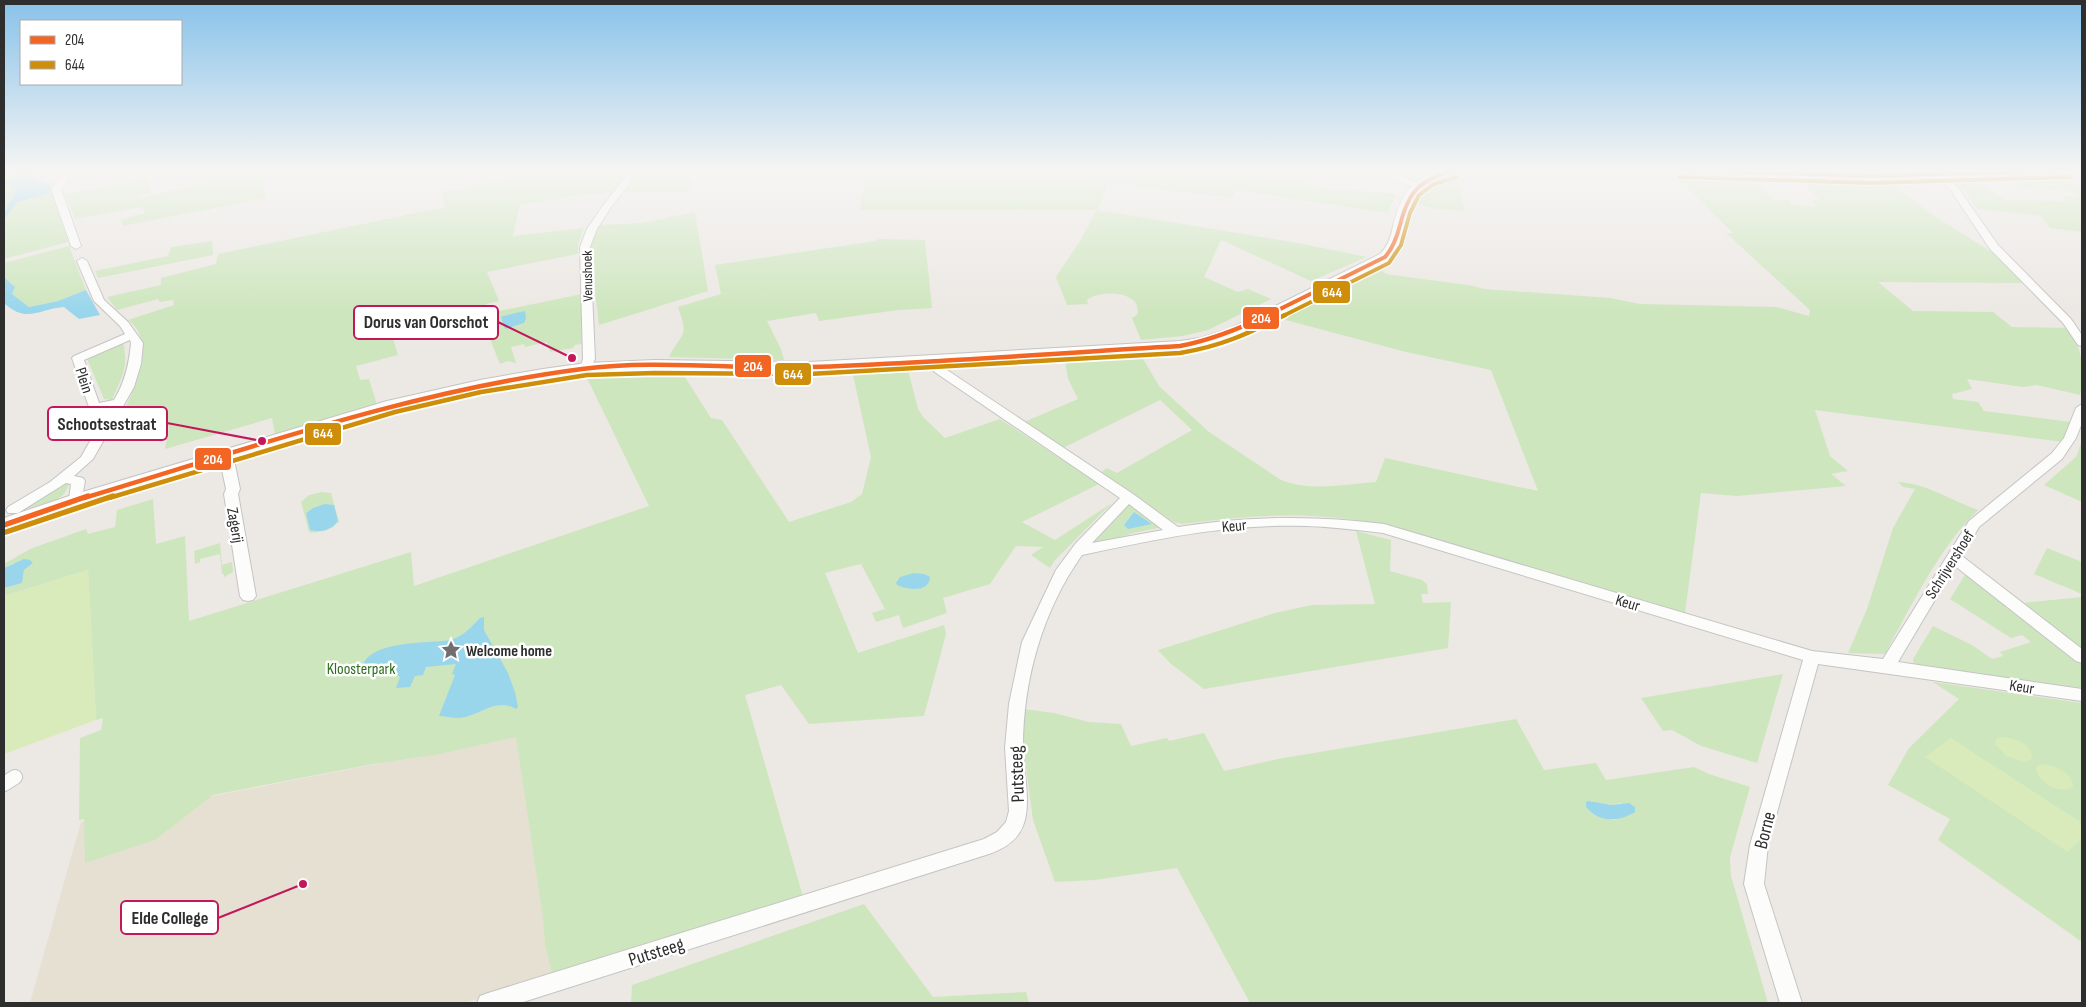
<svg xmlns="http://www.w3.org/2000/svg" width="2086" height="1007" font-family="'Sofia Sans Condensed',sans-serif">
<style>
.education{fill:#e6e0d3}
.green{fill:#cee6be;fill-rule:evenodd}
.pitch{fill:#d9eabb}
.water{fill:#99d6ec}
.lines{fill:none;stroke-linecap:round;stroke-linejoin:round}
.pedestrian-casing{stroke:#c5c4c5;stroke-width:16}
.minor-casing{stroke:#c5c4c5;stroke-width:2}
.secondary-casing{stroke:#c5c4c5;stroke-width:2}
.pedestrian{stroke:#fcfcfb;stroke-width:14}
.minor{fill:#fcfcfb;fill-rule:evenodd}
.secondary{fill:#fcfcfb;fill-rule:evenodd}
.bus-1-far2-casing{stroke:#fff;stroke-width:6}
.bus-1-far1-casing{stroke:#fff;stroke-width:8}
.bus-1-casing{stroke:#fff;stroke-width:9}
.bus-2-far2-casing{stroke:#fff;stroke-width:6}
.bus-2-far1-casing{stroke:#fff;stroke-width:8}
.bus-2-casing{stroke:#fff;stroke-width:9}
.bus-1-far2{stroke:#f26522;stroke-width:4}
.bus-1-far1{stroke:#f26522;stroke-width:4.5}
.bus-1{stroke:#f26522;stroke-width:5.5}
.bus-2-far2{stroke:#cf8e09;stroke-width:4}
.bus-2-far1{stroke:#cf8e09;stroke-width:4.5}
.bus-2{stroke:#cf8e09;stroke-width:5.5}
.labels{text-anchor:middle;stroke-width:5;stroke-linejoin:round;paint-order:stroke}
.far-street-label{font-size:14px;fill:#2e2e2e;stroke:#fff}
.street-label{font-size:16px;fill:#2e2e2e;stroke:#fff}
.poi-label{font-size:16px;font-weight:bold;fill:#2e2e2e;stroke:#fff;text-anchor:start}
.park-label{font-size:16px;fill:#2c6e1b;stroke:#fff}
.near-street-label{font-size:19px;fill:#2e2e2e;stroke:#fff}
.leader{fill:none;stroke:#c2185b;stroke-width:2}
.callout-dot{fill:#c2185b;stroke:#fff;stroke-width:2}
.callout{fill:#fff;stroke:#c2185b;stroke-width:2}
.callout-label{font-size:18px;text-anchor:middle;font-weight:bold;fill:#2e2e2e}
.line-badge{stroke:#fff;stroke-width:2}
.badge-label{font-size:14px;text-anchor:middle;font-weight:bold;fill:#fff}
</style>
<rect width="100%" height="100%" fill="#ece8e4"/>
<path class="education" d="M 533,733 L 545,945 L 551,970 L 550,977 L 464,1003 L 30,1003 L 81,822 Z"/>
<g class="green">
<path d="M 203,170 L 280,170 L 262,174 L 266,198 L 123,226 L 121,220 L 145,213 L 142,207 L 75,219 L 65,194 L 148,179 L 150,193 L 138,195 L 138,198 L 206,184 Z"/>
<path d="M 510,170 L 630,170 L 612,194 L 582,195 L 520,205 L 513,236 L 584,228 L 578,245 L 578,254 L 487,272 L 499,301 L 486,304 L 490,313 L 582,294 L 586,343 L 575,345 L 573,348 L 550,352 L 547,342 L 525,347 L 524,344 L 511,347 L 516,363 L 508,361 L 500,364 L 484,324 L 468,324 L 434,332 L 429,324 L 391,332 L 398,355 L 356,366 L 360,380 L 369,379 L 377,405 L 275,435 L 272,418 L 165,449 L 169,427 L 109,437 C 125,408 164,347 128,320 L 174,305 L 173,300 L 160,302 L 158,299 L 117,310 L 107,297 L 161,285 L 161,278 L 216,264 L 218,254 L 445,207 L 441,192 L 514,179 L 514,176 Z"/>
<path d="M 640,170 L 697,170 L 687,193 L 623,192 Z"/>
<path d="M 1088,170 L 1254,170 L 1254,175 L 1272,176 L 1272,180 L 1302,181 L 1303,183 L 1312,187 L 1396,194 L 1388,213 L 1236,190 L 1232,198 L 1104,183 L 1107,187 L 1098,210 L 1298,243 L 1367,257 L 1311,281 L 1221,240 L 1204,277 L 1238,292 L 1248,289 L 1271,299 L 1208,330 L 1183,336 L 1141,340 L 1132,318 L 1137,315 C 1144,291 1100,289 1087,300 L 1088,304 L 1067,305 L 1056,277 L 1080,241 L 1097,210 L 860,210 L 866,176 L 1097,178 Z"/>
<path d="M 12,173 L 20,176 L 5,182 L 16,188 L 14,195 L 4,209 L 4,176 Z"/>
<path d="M 1674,175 L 1747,178 L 1775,200 L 1789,200 L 1793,205 L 1817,206 L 1812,200 L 1821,200 L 1799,180 L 1887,181 L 1934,216 L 1995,254 L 2023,283 L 1878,282 L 1913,311 L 1993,312 L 2012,327 L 2068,328 C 2082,348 2086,370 2080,395 L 2037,385 L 2023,387 L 1967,379 L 1972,389 L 1952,394 L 1953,399 L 1978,402 L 1984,411 L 2071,422 L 2064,442 L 1815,410 L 1830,456 L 1848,471 L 1831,474 L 1846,486 L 1737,496 L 1701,493 L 1685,613 L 1371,523 C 1307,510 1246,516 1182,524 L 1174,522 L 1100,473 L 1107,468 L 1117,473 L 1192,430 L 1160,400 L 1063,448 L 1024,422 L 1078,399 L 1068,379 L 1065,361 L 1142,357 L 1159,386 L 1209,432 L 1281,480 C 1310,492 1345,484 1376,482 L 1385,458 L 1538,491 L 1491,370 L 1406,352 L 1282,319 L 1382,271 L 1386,274 L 1474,286 L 1484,289 L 1610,298 L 1640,304 L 1776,307 L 1809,316 L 1810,310 L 1726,233 L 1733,233 Z"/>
<path d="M 2059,176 L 2082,188 L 2082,232 L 2050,228 L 2041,216 L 1977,209 L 1957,180 L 1973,180 L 2005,200 L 2067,201 L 2061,196 L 2078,197 L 2071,191 L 2022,188 L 2006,178 Z"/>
<path d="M 1456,177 L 1465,211 L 1436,209 L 1417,204 C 1424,188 1440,181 1456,177 Z"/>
<path d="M 52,193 L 68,242 L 4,259 C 4,240 0,208 21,200 C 31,196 42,195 52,193 Z"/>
<path d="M 695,212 L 708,291 L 599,325 L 590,248 L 592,234 L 599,225 L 642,223 Z"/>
<path d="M 879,239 L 925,240 L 932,308 L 898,310 L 819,321 L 816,313 L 767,321 L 781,349 L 784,360 L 669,357 C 683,330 689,339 678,307 L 721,294 L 715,265 L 875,241 Z"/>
<path d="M 212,241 L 213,255 L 98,278 L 95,271 L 168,256 L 171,247 Z"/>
<path d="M 69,246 L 86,290 L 58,301 L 29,307 L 12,294 L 13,284 C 3,280 4,273 4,263 Z"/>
<path d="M 123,341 C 129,369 122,376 112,400 L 104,399 L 88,361 L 90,355 Z"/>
<path d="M 908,370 L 918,409 L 924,418 L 945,438 L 1000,419 L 1099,484 L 1022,522 L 1055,540 L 1112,503 L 1055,560 L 1050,568 L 1031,555 L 1043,547 L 1016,546 L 990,584 L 943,598 L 947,613 L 903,628 L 899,615 L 876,622 L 872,613 L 885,609 L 861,564 L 825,573 L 858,653 L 944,625 L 946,634 L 924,716 L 809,724 L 781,685 L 745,695 L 804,900 L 550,977 L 551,970 L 545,945 L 543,918 L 516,737 L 440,754 L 373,764 L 213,795 L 155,840 L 85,863 L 84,819 L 79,820 L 80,738 L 101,730 L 103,718 L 96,720 L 88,570 L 4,596 L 4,588 L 21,583 L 24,570 L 33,563 L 13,563 L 4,568 L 4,564 L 30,549 L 86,529 L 88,534 L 115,527 L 117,510 L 153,499 L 156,544 L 185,536 L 189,621 L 411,552 L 414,586 L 649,506 L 587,378 L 683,374 L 711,418 L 722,420 L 789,522 L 851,502 L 862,494 L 871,457 L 853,375 Z"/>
<path d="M 2082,441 L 2082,502 L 2044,485 L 2076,457 Z"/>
<path d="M 72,479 L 64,494 L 56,500 L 10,514 L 64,481 Z"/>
<path d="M 1898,482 C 1928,484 1950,500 1978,510 C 1938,549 1912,605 1885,654 L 1848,653 L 1867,609 L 1893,528 L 1915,489 L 1903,487 Z"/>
<path d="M 322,492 L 331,493 L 339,522 C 332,530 319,534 309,532 L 301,502 L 309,495 ZM 329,504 L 337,524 L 329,529 L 318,532 L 306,513 L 313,508 Z"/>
<path d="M 1127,504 L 1163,527 L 1133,533 L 1084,549 Z"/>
<path d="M 1356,531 L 1391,540 L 1390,571 L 1422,580 L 1427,584 L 1428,594 L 1421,594 L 1423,603 L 1451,602 L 1448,648 L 1204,689 L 1171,664 L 1158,650 L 1275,613 L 1312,605 L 1375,604 Z"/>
<path d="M 220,543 L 222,565 L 232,562 L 233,572 L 224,577 L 224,574 L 222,574 L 220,554 L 200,559 L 200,562 L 195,564 L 194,551 Z"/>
<path d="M 2047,548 L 2082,562 L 2082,594 L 2034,574 Z"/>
<path d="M 1965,575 L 1969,575 L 2082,660 L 2082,694 L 1915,669 L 1913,659 L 1933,626 L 1972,645 L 1992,659 L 2003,656 L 2000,652 L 2031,642 L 2022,635 L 2011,638 L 1950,599 Z"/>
<path d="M 2082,597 L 2082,648 L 2022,603 Z"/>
<path d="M 1783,674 L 1757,763 L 1701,746 L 1672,730 L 1663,731 L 1641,698 Z"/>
<path d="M 1933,682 L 2082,703 L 2082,942 L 1938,840 L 1950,819 L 1888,785 L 1909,748 L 1959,699 Z"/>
<path d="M 1024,709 L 1054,713 L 1089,722 L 1121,724 L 1131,746 L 1167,738 L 1169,741 L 1204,733 L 1224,771 L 1278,759 L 1516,719 L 1544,770 L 1596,763 L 1606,780 L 1694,767 L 1709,774 L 1750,787 L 1730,857 L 1731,876 L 1768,1003 L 1250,1003 L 1177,868 L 1095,880 L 1055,882 L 1033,820 L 1024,753 L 1022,721 ZM 1589,801 L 1612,805 L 1622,803 L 1616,820 C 1603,819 1594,817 1586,807 Z"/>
<path d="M 864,904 L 933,997 L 1026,992 L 1029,1003 L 631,1003 L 632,985 Z"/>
</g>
<g class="pitch">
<path d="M 88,570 L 96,720 L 4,754 L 4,596 Z"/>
<path d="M 2001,737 C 2013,737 2033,744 2032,759 L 2025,762 L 2006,756 L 1995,744 L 1997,738 Z"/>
<path d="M 1951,738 L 2082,823 L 2082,838 L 2068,852 L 1925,757 Z"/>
<path d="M 2045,764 C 2057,767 2073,773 2073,787 C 2061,795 2038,783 2036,769 L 2037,766 Z"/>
</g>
<g class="water">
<path d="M 7,170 L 18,170 L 50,185 L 52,193 L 17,202 L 4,220 C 4,203 13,203 16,189 L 5,182 L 19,176 Z"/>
<path d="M 4,277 L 15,287 L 12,294 L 29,307 L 58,301 L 86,290 L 100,315 L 79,319 L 64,307 C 38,309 27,324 4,303 Z"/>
<path d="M 525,311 L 526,318 L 524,323 L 505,329 L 501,317 L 503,316 Z"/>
<path d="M 325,504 L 334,505 L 338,521 C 332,530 320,533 310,530 L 306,513 L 313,508 Z"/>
<path d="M 1134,512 L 1152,524 L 1128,529 L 1124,525 Z"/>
<path d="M 24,559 L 30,560 L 33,563 L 24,570 L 22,583 L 4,588 L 4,568 Z"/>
<path d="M 914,573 L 924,574 L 930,577 C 929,593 908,590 897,585 L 896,583 L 900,577 Z"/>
<path d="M 484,617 L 484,630 L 508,673 L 515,692 L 518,707 L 516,709 C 495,697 480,716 460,718 C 451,718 444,716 439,716 L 455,675 L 452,674 L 456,664 L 426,667 L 423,675 L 415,676 L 410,687 L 396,688 L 400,677 L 378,665 L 363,675 L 361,672 C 363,639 428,644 450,640 C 463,637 471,627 480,618 Z"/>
<path d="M 1589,801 L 1612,805 L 1629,803 L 1635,807 L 1635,812 C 1619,822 1599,823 1586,807 L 1586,802 Z"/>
</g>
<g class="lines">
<defs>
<path id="pedestrian" d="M 4,784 L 15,777"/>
<g id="minor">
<path d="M 65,170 L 74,170 L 61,189 L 81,246 L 76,249 L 71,246 L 51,189 Z"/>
<path d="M 631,170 L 640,170 L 611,207 L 597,229 L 590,247 L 595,359 L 590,370 L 586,372 L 580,368 L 583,359 L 580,247 L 587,229 L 602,207 Z"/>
<path d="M 1387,170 L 1396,170 L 1401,176 L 1423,185 L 1419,188 L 1395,180 Z"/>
<path d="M 1927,170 L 1937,170 L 1956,185 L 1998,245 L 2071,319 L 2082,335 L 2082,346 L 2078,345 L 2063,323 L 1990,249 L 1950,189 Z"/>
<path d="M 82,258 L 87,261 L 104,300 L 128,322 L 143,343 L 141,364 L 134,387 L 93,459 L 74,476 L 83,478 L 85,481 L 81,503 L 71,503 L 69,500 L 71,484 L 66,483 L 18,513 L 8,513 L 6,510 L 8,507 L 50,482 L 81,457 L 109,408 L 90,410 L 72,358 L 74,356 L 125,334 L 120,326 L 94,301 L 77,261 ZM 130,340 L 131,343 C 129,364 125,382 114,400 L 99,403 L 84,360 Z"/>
<path d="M 929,358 L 1133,494 L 1178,527 C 1247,516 1315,515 1384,524 L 1812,651 L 1883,659 L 1969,521 L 2052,453 L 2064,438 L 2076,408 L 2082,404 L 2082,423 L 2076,438 L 2062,459 L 1979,527 L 1962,556 L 2082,649 L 2082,663 L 2076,661 L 1955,566 L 1898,662 L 2082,689 L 2082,701 L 1818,664 L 1768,845 L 1764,884 L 1802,1003 L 1780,1003 L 1744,884 L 1750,845 L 1803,660 L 1383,533 C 1358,530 1332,527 1307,526 C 1231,523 1156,539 1082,555 C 1043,610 1023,679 1023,747 C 1023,773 1032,802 1023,826 C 1017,841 1003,849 989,854 L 520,1003 L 477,1003 L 480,996 L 488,993 L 984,839 L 997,832 L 1006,822 L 1009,811 L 1005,748 L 1009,704 L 1022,642 L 1056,570 L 1076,543 L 1120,498 L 936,373 L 923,361 ZM 1129,504 L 1163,530 L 1092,543 Z"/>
<path d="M 226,451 L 233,455 L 240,489 L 238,494 L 256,596 L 253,600 L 248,601 L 243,600 L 240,596 L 224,494 L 226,489 L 219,455 Z"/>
</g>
<g id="secondary">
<path d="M 1441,170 L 1461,170 L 1459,173 C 1448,176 1436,178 1426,185 C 1402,201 1411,239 1390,260 L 1239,335 L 1208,345 L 1180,351 L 809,372 L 655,370 L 586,373 L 543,379 L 480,390 L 397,409 L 83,504 L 4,531 L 4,518 L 69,496 L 387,401 L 480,380 L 543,369 L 586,363 L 655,360 L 809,362 L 1180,341 L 1200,338 L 1229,329 L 1380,254 C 1388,246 1391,237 1393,226 C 1401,195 1409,179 1441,170 Z"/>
<path d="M 1673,170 L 1871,172 L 2077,170 L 2071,174 L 1871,180 L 1679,174 Z"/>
</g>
</defs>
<use href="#pedestrian" class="pedestrian-casing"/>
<use href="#minor" class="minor-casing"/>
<use href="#secondary" class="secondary-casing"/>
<use href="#pedestrian" class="pedestrian"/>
<use href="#minor" class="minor"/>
<use href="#secondary" class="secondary"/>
<defs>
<g id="bus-1-far2">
<path d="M 1685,170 L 1871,176 L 2065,170"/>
<path d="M 1266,316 L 1385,257 C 1393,248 1397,237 1400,225 C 1409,190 1420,180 1454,170"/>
</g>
<path id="bus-1-far1" d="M 84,498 C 248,449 411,391 582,369 C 657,359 735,370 811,367 C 934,363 1057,353 1180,346 C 1212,340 1239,329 1268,315"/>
<path id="bus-1" d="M 4,525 L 88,496"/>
<g id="bus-2-far2">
<path d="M 1679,177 L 1871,183 L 2071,177"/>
<path d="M 1283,316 L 1389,263 L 1401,245 L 1410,213 L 1419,195 L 1434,184 L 1457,177"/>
</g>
<path id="bus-2-far1" d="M 109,498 L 395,412 L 481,392 L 587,375 L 655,373 L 809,374 L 1180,353 C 1222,346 1247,334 1285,315"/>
<path id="bus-2" d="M 6,532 L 113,496"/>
</defs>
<use href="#bus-1-far2" class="bus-1-far2-casing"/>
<use href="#bus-1-far1" class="bus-1-far1-casing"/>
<use href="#bus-1" class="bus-1-casing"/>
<use href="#bus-2-far2" class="bus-2-far2-casing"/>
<use href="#bus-2-far1" class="bus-2-far1-casing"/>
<use href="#bus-2" class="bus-2-casing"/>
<use href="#bus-1-far2" class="bus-1-far2"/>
<use href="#bus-1-far1" class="bus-1-far1"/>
<use href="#bus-1" class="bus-1"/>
<use href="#bus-2-far2" class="bus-2-far2"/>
<use href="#bus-2-far1" class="bus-2-far1"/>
<use href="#bus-2" class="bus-2"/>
</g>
<linearGradient id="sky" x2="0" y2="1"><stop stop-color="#88c2ea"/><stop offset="0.55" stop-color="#f6f5f3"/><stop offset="1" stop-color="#f6f5f3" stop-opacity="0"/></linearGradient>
<rect width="2086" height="311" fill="url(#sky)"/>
<defs>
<symbol id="sight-bare" viewBox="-9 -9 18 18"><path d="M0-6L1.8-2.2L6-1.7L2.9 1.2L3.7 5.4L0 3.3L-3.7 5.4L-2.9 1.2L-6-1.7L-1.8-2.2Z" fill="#706f6e" stroke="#fff" stroke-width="2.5" paint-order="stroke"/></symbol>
</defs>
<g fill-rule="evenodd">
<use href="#sight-bare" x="437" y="636" width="28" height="28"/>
</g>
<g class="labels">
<g class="far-street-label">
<text transform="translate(587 276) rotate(-91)" y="5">Venushoek</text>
</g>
<g class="street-label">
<text transform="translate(85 380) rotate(72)" y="6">Plein</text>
<text transform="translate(236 525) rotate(80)" y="6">Zagerij</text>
<text transform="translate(1234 525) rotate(-5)" y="6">Keur</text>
<text transform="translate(1949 564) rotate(-58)" y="6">Schrijvershoef</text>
<text transform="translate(1628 602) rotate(17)" y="6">Keur</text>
<text transform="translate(2022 686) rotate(9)" y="6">Keur</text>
</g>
<g class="poi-label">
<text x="466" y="656">Welcome home</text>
</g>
<g class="park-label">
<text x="361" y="674">Kloosterpark</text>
</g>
<g class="near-street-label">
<text transform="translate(1016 774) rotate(-92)" y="7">Putsteeg</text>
<text transform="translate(1764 830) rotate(-76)" y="7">Borne</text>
<text transform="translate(656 951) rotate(-17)" y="7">Putsteeg</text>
</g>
</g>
<path class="leader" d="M572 358L498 322M262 441L167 423M303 884L218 918"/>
<g class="callout-dot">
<circle cx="572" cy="358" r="5"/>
<circle cx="262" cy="441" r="5"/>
<circle cx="303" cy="884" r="5"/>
</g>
<g class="callout">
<rect x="354" y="306" width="144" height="33" rx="5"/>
<rect x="48" y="407" width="119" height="33" rx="5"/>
<rect x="121" y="901" width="97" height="33" rx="5"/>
</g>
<g class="callout-label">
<text x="426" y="328">Dorus van Oorschot</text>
<text x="107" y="430">Schootsestraat</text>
<text x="170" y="924">Elde College</text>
</g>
<g class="line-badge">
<rect x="1312" y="280" width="39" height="24" rx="5" fill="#cf8e09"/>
<rect x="1242" y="306" width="38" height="24" rx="5" fill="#f26522"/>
<rect x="734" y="354" width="38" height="24" rx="5" fill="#f26522"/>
<rect x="774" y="362" width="38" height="24" rx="5" fill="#cf8e09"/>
<rect x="304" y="422" width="38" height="24" rx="5" fill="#cf8e09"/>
<rect x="194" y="447" width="38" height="24" rx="5" fill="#f26522"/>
</g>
<g class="badge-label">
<text x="1332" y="297">644</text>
<text x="1261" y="323">204</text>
<text x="753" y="371">204</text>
<text x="793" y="379">644</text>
<text x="323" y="438">644</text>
<text x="213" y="464">204</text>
</g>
<rect width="2086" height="1007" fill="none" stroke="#2e2e2e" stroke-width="10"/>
<rect x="20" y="20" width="162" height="65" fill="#ffffff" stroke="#ababab"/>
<rect x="30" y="36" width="25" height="8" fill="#f26522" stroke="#ababab"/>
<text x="65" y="45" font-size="15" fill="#2e2e2e">204</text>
<rect x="30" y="61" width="25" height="8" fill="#cf8e09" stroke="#ababab"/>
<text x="65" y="70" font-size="15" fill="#2e2e2e">644</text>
</svg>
